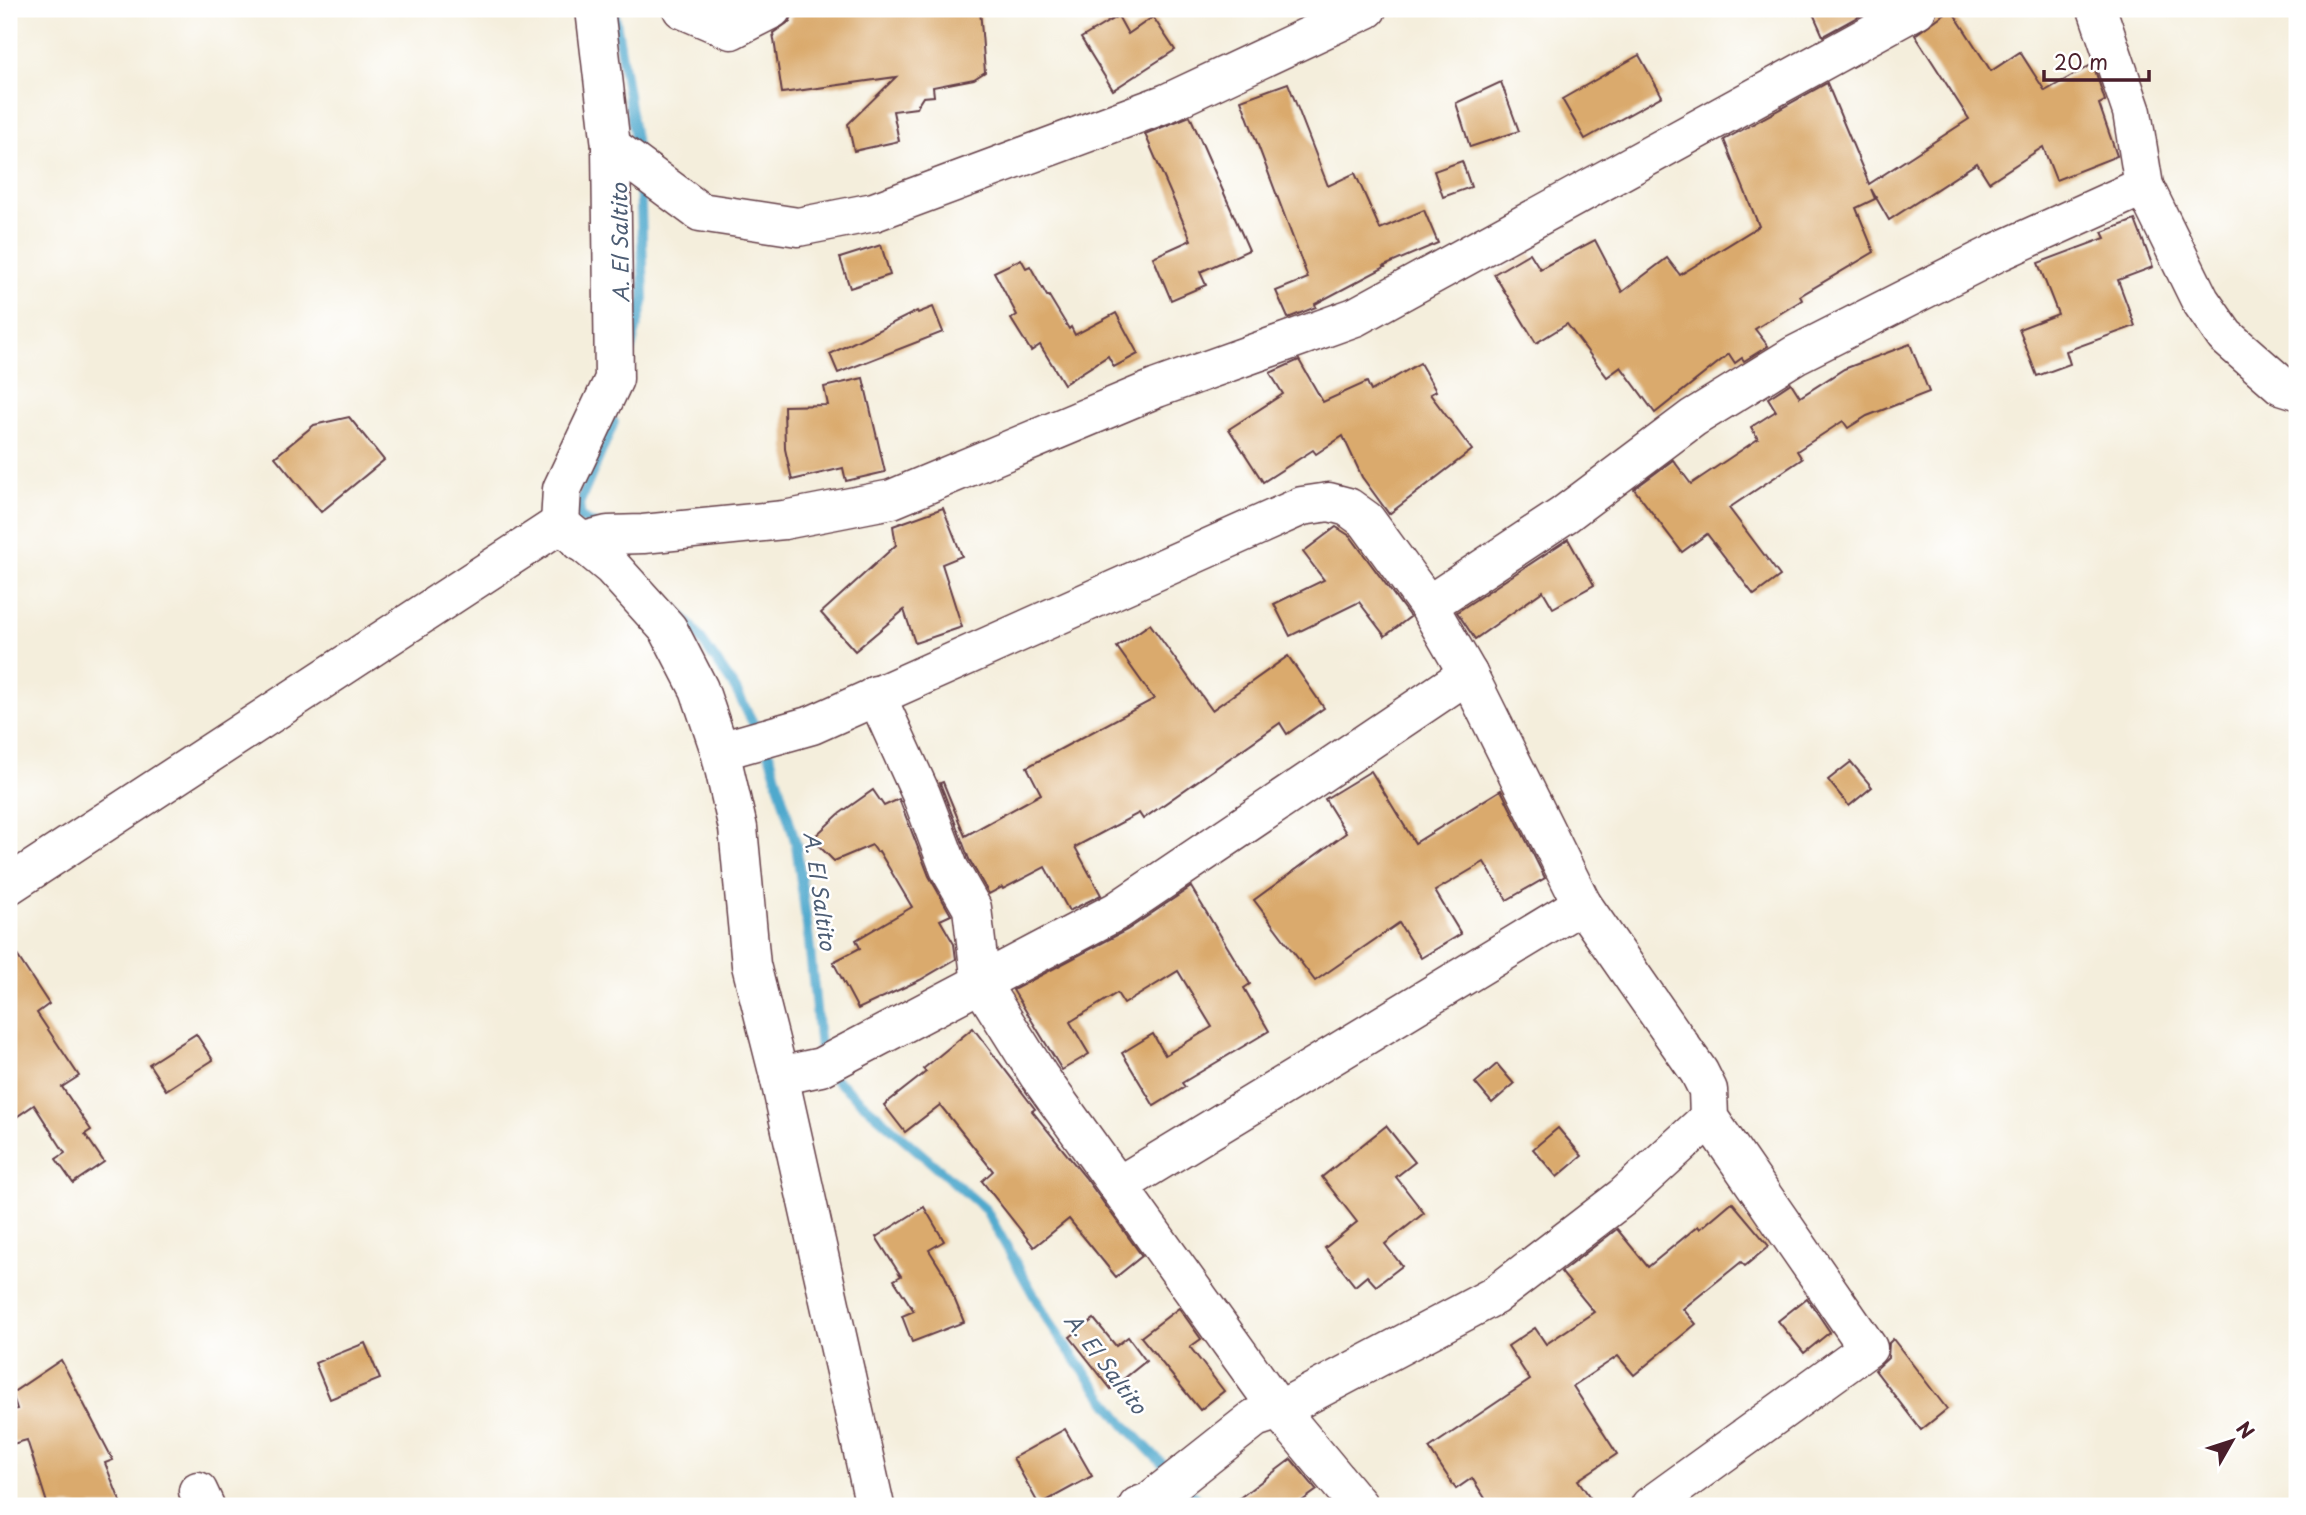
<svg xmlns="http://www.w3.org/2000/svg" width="2306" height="1515" font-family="'Playpen Sans',sans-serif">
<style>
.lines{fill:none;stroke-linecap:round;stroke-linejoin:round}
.stream{stroke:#50a9cd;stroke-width:10}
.building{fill:#daaa6d}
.minor-casing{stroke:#643e46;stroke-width:41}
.minor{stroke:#fff;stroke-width:38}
.labels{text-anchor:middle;stroke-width:5;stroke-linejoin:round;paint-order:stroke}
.water-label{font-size:21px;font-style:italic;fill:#4d5d74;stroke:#fff}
</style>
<rect width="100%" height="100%" fill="#fff"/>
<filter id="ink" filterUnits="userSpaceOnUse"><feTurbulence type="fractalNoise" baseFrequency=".0143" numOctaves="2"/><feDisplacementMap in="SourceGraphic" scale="14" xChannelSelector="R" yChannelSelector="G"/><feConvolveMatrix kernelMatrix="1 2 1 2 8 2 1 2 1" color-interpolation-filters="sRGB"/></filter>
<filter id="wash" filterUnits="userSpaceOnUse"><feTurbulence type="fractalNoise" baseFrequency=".00686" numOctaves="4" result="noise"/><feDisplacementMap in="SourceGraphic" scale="28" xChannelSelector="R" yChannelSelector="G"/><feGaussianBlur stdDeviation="1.57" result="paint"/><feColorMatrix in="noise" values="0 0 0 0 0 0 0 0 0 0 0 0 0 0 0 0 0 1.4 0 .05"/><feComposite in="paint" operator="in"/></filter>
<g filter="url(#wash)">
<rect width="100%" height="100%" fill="#f4eedc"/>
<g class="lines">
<g class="stream">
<path d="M 614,9 L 637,151"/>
<path d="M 630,352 L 644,299 L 640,178"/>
<path d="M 599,527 L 581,518 L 579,504 L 614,422"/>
<path d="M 675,608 L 693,628 L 735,688 L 770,756 L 796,844 L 809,941 L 821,1058"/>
<path d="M 827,1072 L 986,1210 L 1050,1324 L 1083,1370 L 1124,1424 L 1203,1506"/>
</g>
</g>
<g id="blocks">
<g class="building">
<path d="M 820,9 L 980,9 L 985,72 L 974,79 L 933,87 L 934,96 L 923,97 L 916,108 L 893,111 L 899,141 L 854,151 L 848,124 L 896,77 L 782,93 L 773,33 L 790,21 L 793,13 Z"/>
<path d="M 1811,9 L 1872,9 L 1823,36 Z"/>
<path d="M 1951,9 L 1991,71 L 2020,52 L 2045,91 L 2093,64 L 2105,101 L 2099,104 L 2117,156 L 2056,180 L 2043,147 L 1989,182 L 1977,163 L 1889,220 L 1871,189 L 1875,199 L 1856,208 L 1874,252 L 1800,296 L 1802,300 L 1755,329 L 1768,346 L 1744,361 L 1742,358 L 1735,363 L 1729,354 L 1655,413 L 1621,367 L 1607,377 L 1567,324 L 1536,343 L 1494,274 L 1530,253 L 1540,269 L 1595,240 L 1622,292 L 1667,258 L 1680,275 L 1759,226 L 1724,140 L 1827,83 L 1869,184 L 1969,119 L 1915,35 Z"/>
<path d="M 1118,16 L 1128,34 L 1153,17 L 1175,50 L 1113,90 L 1081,38 Z"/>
<path d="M 1639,55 L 1662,96 L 1585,139 L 1562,99 Z"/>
<path d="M 1501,82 L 1519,131 L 1470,147 L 1456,103 Z"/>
<path d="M 1288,83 L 1328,186 L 1355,173 L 1380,229 L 1424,210 L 1438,243 L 1384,266 L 1385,267 L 1315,304 L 1316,307 L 1288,318 L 1276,291 L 1308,278 L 1241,100 Z"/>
<path d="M 1190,116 L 1249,250 L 1200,272 L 1206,285 L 1171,300 L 1153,257 L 1191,240 L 1145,134 Z"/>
<path d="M 1462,161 L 1471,187 L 1443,197 L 1434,171 Z"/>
<path d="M 2135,220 L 2153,267 L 2118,280 L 2135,326 L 2066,351 L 2070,364 L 2037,376 L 2019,329 L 2058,314 L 2038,263 L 2105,238 L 2102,232 Z"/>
<path d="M 881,245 L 890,275 L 850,288 L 840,258 Z"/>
<path d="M 1021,259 L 1026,268 L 1030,266 L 1047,296 L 1049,296 L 1069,329 L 1071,327 L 1075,335 L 1116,313 L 1138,354 L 1114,367 L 1108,356 L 1064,384 L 1040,345 L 1031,351 L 1011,319 L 1017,315 L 994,272 Z"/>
<path d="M 933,307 L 943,332 L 838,373 L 830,354 L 917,311 L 918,313 Z"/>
<path d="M 1910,344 L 1929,392 L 1867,416 L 1848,428 L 1843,421 L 1797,451 L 1802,459 L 1729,508 L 1780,576 L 1754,595 L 1707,534 L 1682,552 L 1634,489 L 1673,460 L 1691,484 L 1758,439 L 1751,427 L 1776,411 L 1768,398 L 1791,383 L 1800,397 L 1844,369 Z"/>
<path d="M 1299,360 L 1323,402 L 1367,382 L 1371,391 L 1420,363 L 1436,391 L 1430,394 L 1472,450 L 1389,514 L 1362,477 L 1343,436 L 1316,454 L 1313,450 L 1263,482 L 1229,429 L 1283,394 L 1270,373 Z"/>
<path d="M 863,378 L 885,472 L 846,481 L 843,468 L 792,480 L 785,449 L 784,406 L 828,405 L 824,387 Z"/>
<path d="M 349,417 L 384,460 L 321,512 L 275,457 L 314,425 Z"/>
<path d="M 943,508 L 962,556 L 942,564 L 962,627 L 915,643 L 904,610 L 855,651 L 821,613 L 896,545 L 893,526 Z"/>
<path d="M 1336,527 L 1350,536 L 1410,617 L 1385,636 L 1359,602 L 1290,636 L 1274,604 L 1324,580 L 1303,552 Z"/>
<path d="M 1568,539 L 1594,585 L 1553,608 L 1543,591 L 1475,639 L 1457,612 Z"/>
<path d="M 1150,624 L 1212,710 L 1288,656 L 1324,708 L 1287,734 L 1280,723 L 1143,819 L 1139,813 L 1075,847 L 1101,895 L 1069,911 L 1045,867 L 1003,889 L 1002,887 L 989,894 L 969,859 L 940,783 L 943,782 L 965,836 L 1041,794 L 1027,767 L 1154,699 L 1117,647 Z"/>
<path d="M 1851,762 L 1872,787 L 1849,806 L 1828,780 Z"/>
<path d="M 1371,771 L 1415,843 L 1501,790 L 1545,878 L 1507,900 L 1484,862 L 1435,891 L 1461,934 L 1421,958 L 1399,923 L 1315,981 L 1254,900 L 1346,833 L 1325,799 Z"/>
<path d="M 873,790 L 884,806 L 899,799 L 929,876 L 951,915 L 940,920 L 954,944 L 956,959 L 920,980 L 858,1009 L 833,962 L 860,948 L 856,940 L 912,907 L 879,851 L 877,852 L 872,845 L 834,861 L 812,839 L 839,814 Z"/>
<path d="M 1191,887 L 1250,984 L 1244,988 L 1269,1031 L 1182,1083 L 1185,1087 L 1154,1106 L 1122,1053 L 1153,1034 L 1165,1055 L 1212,1027 L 1178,971 L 1124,1004 L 1117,993 L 1070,1022 L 1089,1054 L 1062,1070 L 1013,990 L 1127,930 Z"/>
<path d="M 9,943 L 49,1004 L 37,1013 L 79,1076 L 62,1087 L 91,1130 L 85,1134 L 104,1162 L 73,1183 L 56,1159 L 65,1153 L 34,1105 L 9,1122 Z"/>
<path d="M 973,1028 L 1035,1109 L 1032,1111 L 1085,1177 L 1142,1256 L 1116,1277 L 1069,1219 L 1034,1247 L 982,1181 L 993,1171 L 940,1105 L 905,1132 L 884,1105 L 926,1072 L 923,1069 Z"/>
<path d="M 196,1034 L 213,1060 L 166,1090 L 149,1064 Z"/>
<path d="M 1497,1064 L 1514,1084 L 1492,1103 L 1475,1083 Z"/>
<path d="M 1386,1126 L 1415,1162 L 1396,1177 L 1424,1213 L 1385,1244 L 1402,1266 L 1376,1286 L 1367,1276 L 1355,1286 L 1325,1248 L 1357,1222 L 1322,1177 Z"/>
<path d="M 1558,1128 L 1582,1156 L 1557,1177 L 1533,1149 Z"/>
<path d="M 1732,1202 L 1769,1246 L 1745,1266 L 1741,1262 L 1683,1309 L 1696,1324 L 1634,1375 L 1618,1356 L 1573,1386 L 1617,1454 L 1578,1480 L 1596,1506 L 1490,1506 L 1472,1478 L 1456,1489 L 1429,1448 L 1530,1380 L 1508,1346 L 1535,1328 L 1546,1344 L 1594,1312 L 1561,1272 L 1617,1229 L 1648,1267 L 1698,1226 L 1700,1229 Z"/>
<path d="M 924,1207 L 944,1241 L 929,1250 L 945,1276 L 964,1322 L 912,1342 L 902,1316 L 914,1311 L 894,1280 L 901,1276 L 876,1237 Z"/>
<path d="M 1807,1298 L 1830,1332 L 1804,1353 L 1778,1321 Z"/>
<path d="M 1179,1308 L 1201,1339 L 1190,1347 L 1224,1391 L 1200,1410 L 1141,1337 Z"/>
<path d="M 1094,1319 L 1116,1346 L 1128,1337 L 1146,1361 L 1111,1389 L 1070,1337 Z"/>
<path d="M 1893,1339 L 1947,1409 L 1921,1430 L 1875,1370 L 1888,1358 L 1889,1343 Z"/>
<path d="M 365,1343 L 380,1379 L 330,1399 L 315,1363 Z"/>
<path d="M 61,1360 L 113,1460 L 105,1463 L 122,1506 L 48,1506 L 27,1440 L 9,1445 L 9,1411 L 17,1409 L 12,1393 Z"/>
<path d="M 1065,1429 L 1092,1476 L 1039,1505 L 1013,1458 Z"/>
<path d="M 1291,1459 L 1317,1490 L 1295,1506 L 1229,1506 Z"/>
</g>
</g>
</g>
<g filter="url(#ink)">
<use href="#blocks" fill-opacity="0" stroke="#643e46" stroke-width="2"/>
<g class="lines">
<defs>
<g id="minor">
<path d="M 682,9 L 731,30 L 772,9"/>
<path d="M 2097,9 L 2132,112 L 2144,186 L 2200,300 L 2225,336 L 2281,385 L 2297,390"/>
<path d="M 611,146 L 700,212 L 798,227 L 874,212 L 1167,103 L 1367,9"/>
<path d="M 560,524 L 612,567 L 668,629 L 699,689 L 720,751 L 738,828 L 751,965 L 779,1076 L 875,1506"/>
<path d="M 560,524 L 562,489 L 614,379 L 611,146 L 595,9"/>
<path d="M 580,542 L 608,535 L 643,534 L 784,520 L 892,499 L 1157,388 L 1355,317 L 1917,9"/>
<path d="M 1428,605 L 1564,515 L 1693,418 L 1795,355 L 1998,252 L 2144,186"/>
<path d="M 876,695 L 921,794 L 949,868 L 972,908 L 981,984 L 1039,1076 L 1279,1410 L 1359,1506"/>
<path d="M 720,751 L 812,725 L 1302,506 L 1329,502 L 1348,507 L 1366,520 L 1428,605 L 1468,674 L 1582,904 L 1699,1072 L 1708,1090 L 1709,1118 L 1868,1348 L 1650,1506"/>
<path d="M 9,885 L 560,524"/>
<path d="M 779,1076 L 821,1067 L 1117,911 L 1468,674"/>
<path d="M 1118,1186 L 1582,904"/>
<path d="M 198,1491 L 205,1506"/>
<path d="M 1138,1506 L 1149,1502 L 1255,1418 L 1279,1410 L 1494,1296 L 1623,1197 L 1709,1118"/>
</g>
</defs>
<use href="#minor" class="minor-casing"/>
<use href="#minor" class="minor"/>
</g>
</g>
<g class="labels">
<g class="water-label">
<text transform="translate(621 243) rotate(-91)" y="7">A. El Saltito</text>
<text transform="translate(819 891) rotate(82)" y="7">A. El Saltito</text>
<text transform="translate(1105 1364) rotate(53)" y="7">A. El Saltito</text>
</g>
</g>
<rect width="2306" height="1515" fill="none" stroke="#fff" stroke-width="35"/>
<g transform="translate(2232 1441) rotate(51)" stroke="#ffffff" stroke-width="5" paint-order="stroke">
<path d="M0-5L12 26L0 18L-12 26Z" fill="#4a1f2b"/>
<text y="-10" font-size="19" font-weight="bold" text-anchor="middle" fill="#4a1f2b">N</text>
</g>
<path d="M2044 70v10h105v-10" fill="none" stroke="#4a1f2b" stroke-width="3.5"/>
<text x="2054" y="70" font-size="21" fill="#4a1f2b" stroke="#ffffff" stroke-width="5" paint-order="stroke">20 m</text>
</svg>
